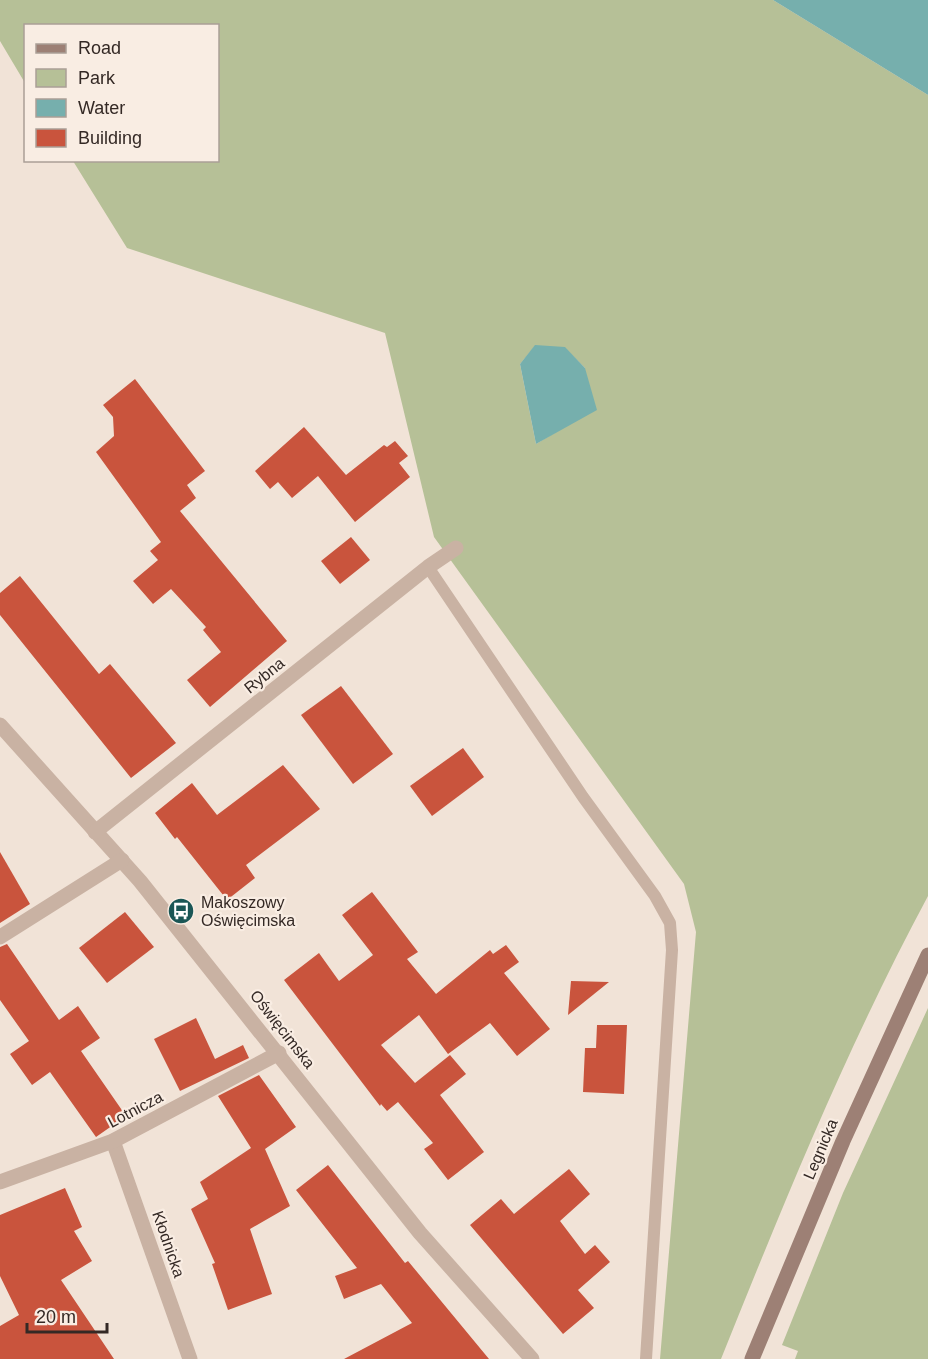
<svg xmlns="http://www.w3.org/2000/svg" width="928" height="1359" font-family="Arial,sans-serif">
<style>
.green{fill:#b6c097;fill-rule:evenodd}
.water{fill:#76afad}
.building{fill:#c9543d}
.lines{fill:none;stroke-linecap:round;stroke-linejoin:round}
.lane{stroke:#c9b2a3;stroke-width:12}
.street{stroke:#c9b2a3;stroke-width:15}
.secondary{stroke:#9d8075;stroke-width:15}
.labels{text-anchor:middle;stroke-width:4.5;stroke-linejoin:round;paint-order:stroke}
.street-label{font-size:16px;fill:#342925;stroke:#f9ede3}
.poi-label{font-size:16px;fill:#342925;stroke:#f9ede3;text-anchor:start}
</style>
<rect width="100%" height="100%" fill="#f1e3d7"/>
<g class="green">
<path d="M 0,0 L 773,0 L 928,95 L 928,896 C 848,1045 784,1202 721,1359 L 660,1359 L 696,932 L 684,884 L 434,537 L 385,333 L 127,248 L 73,161 L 218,160 L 218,26 L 26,26 L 25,83 L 0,41 ZM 535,346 L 565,348 L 585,368 L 566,426 L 536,444 L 520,364 Z"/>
<path d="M 928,1008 L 928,1359 L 795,1359 L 798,1351 L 782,1345 L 843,1193 Z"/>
</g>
<g class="water">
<path d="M 773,0 L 928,0 L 928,95 Z"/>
<path d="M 535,345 L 565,347 L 585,368 L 597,410 L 536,444 L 520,364 Z"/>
</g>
<g class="building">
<path d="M 135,379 L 205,471 L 187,485 L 196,498 L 180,511 L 287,641 L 210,707 L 187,680 L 221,652 L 203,630 L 206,627 L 171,589 L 153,604 L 133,581 L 158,560 L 150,551 L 161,542 L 96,452 L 114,436 L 113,417 L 103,405 Z"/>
<path d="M 304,427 L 346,475 L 384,445 L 387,447 L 395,441 L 408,456 L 399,463 L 410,477 L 355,522 L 318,476 L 292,498 L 278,482 L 270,489 L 255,471 Z"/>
<path d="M 351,537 L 370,560 L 340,584 L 321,561 Z"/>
<path d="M 20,576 L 99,674 L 110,664 L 176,743 L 131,778 L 0,615 L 0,593 Z"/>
<path d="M 341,686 L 393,754 L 353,784 L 301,715 Z"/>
<path d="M 463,748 L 484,777 L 432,816 L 410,786 Z"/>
<path d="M 283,765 L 320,809 L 246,865 L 255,878 L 227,900 L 177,837 L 175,839 L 155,813 L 192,783 L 217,815 Z"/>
<path d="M 0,852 L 30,904 L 0,923 Z"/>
<path d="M 372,892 L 418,952 L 407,959 L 436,994 L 490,950 L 493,954 L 506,945 L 519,962 L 504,973 L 550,1029 L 517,1056 L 490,1023 L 448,1054 L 419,1015 L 381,1045 L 415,1083 L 450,1055 L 466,1074 L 440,1095 L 484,1152 L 448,1180 L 424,1149 L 433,1143 L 398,1102 L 387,1111 L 381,1104 L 380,1106 L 284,980 L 319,953 L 339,981 L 373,955 L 342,915 Z"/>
<path d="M 125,912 L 154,947 L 107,983 L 79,948 Z"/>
<path d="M 7,944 L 59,1020 L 78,1006 L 100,1038 L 81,1051 L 126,1116 L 96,1137 L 50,1072 L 32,1085 L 10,1054 L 29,1041 L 0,1000 L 0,947 Z"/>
<path d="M 571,981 L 609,982 L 568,1015 Z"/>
<path d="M 196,1018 L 215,1059 L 243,1045 L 249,1058 L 180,1091 L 154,1039 Z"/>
<path d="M 597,1025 L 627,1025 L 624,1094 L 583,1092 L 585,1048 L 596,1048 Z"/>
<path d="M 259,1075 L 296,1127 L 265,1149 L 290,1206 L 250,1229 L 272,1294 L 228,1310 L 212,1264 L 215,1263 L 191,1209 L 208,1199 L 200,1182 L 251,1148 L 218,1096 Z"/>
<path d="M 328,1165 L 405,1263 L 408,1261 L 489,1359 L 344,1359 L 412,1323 L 381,1284 L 344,1299 L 335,1276 L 357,1268 L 296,1190 Z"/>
<path d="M 569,1169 L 590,1194 L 560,1221 L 585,1254 L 595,1245 L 610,1262 L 578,1290 L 594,1308 L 563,1334 L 470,1225 L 501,1199 L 514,1214 Z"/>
<path d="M 65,1188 L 82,1227 L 74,1231 L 92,1261 L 61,1280 L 114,1359 L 0,1359 L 0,1326 L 19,1315 L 0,1276 L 0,1215 Z"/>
</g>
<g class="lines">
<path class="lane" d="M 428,567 L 583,797 L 655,896 L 670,923 L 672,950 L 646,1359"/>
<g class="street">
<path d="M 0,725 L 140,881 L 420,1233 L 532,1359"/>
<path d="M 95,832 L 428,567 L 456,548"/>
<path d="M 0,937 L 122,860"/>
<path d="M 113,1141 L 190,1359"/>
<path d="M 0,1182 L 113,1141 L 279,1053"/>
</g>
<path class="secondary" d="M 752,1359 L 843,1141 L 928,955"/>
</g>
<defs>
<symbol id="bus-disc" viewBox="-11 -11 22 22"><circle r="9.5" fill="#1a5655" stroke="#f9ede3"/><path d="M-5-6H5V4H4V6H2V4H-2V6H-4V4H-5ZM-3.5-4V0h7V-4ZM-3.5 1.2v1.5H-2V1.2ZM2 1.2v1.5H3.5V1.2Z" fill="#fff"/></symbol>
</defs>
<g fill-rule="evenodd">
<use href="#bus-disc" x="166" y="896" width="30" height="30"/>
</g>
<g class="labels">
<g class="street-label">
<text transform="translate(264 675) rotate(-39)" y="6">Rybna</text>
<text transform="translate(283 1029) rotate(52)" y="6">Oświęcimska</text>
<text transform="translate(135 1109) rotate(-28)" y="6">Lotnicza</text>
<text transform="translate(820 1149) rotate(-67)" y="6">Legnicka</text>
<text transform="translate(169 1244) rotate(71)" y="6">Kłodnicka</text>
</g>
<g class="poi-label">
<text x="201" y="908">Makoszowy<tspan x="201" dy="18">Oświęcimska</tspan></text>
</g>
</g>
<rect x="24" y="24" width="195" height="138" fill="#f9ede3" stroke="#aa9f97" stroke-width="1.5"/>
<rect x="36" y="44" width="30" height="9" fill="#9d8075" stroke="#aa9f97" stroke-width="1.5"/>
<text x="78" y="54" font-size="18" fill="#342925">Road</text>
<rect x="36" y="69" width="30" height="18" fill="#b6c097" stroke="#aa9f97" stroke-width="1.5"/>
<text x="78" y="84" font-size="18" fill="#342925">Park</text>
<rect x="36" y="99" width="30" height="18" fill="#76afad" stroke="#aa9f97" stroke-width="1.5"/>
<text x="78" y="114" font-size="18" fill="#342925">Water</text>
<rect x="36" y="129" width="30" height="18" fill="#c9543d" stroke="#aa9f97" stroke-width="1.5"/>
<text x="78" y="144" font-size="18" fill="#342925">Building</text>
<path d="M27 1323v9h80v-9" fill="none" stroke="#342925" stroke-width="3"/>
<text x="36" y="1323" font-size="18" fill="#342925" stroke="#f9ede3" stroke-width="4.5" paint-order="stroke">20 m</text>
</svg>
